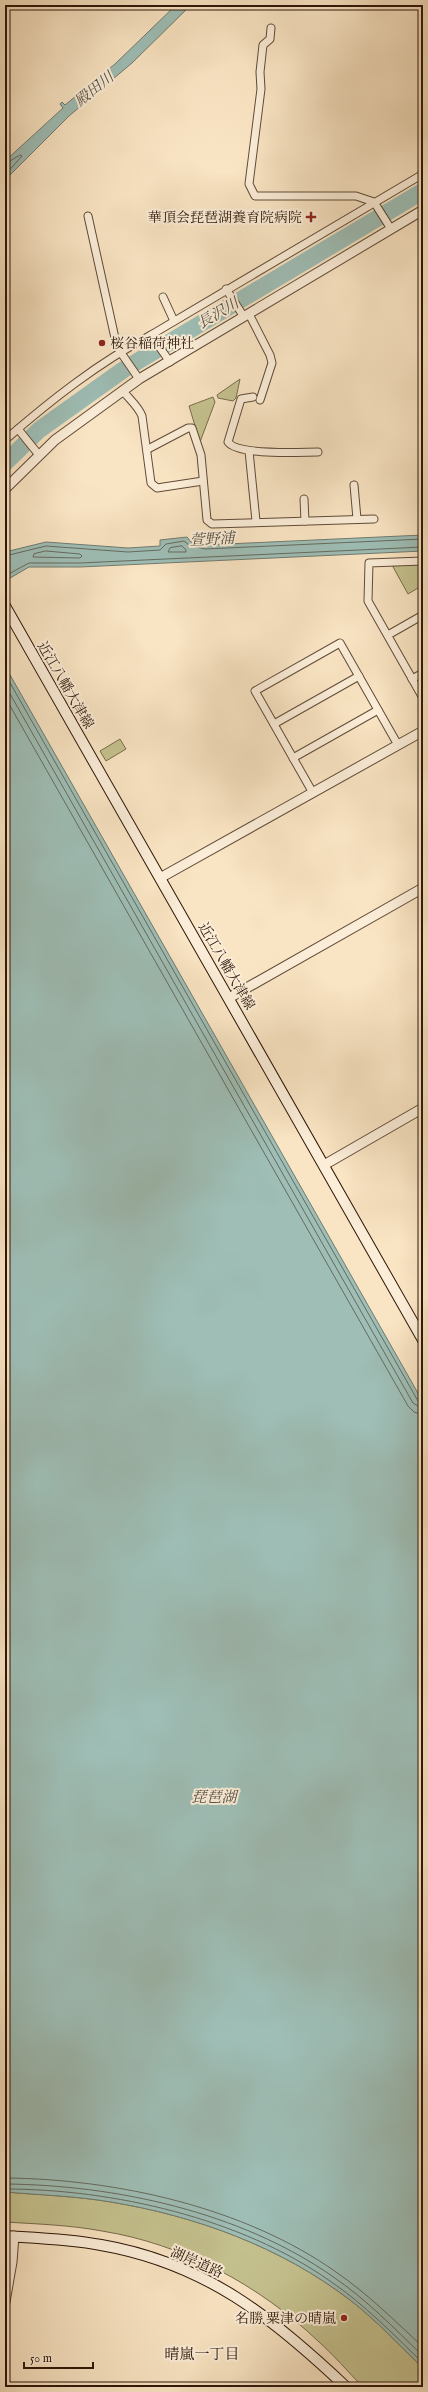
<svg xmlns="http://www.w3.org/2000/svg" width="428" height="2392" font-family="'IM FELL English','Noto Serif JP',serif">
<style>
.green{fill:#c5c28f;stroke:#796c4c}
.water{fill:#9ebeb6;stroke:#717b70}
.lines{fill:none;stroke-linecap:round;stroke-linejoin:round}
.shore{stroke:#666a5f;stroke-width:1}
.river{stroke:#9ebeb6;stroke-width:17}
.minor-casing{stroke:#604a37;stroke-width:9}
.tertiary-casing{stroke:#604a37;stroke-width:11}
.secondary-casing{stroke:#2d1608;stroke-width:12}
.minor{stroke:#fbedd8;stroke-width:7}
.tertiary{stroke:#fbedd8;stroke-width:9}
.secondary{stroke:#fbedd8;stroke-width:10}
.poi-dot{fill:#8f2418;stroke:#fbedd8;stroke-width:1.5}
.labels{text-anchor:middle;stroke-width:4;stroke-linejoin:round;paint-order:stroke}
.poi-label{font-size:14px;fill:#2d1608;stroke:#fbedd8;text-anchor:end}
.street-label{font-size:14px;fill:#2d1608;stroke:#fbedd8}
.water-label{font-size:15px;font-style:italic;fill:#555145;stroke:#fbedd8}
.neighbourhood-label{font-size:15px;fill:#2d1608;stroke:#fbedd8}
</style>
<rect width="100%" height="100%" fill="#f9e4c3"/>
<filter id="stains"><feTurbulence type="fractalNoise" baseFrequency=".005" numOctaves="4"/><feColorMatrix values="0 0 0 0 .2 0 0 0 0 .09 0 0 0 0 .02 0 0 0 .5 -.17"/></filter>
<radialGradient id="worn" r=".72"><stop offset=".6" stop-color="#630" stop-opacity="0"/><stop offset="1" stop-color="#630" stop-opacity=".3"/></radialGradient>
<g class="green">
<path d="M 240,379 L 236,398 L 233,401 L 218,398 L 217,395 Z"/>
<path d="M 213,397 L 215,402 L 200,442 L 189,406 Z"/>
<path d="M 420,564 L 423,570 L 423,585 L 408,594 L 392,565 Z"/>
<path d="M 120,739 L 126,749 L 106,761 L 100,751 Z"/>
<path d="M 5,2192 C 40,2195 76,2196 111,2202 C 196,2216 281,2247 350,2300 C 376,2320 399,2345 423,2368 L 423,2387 L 363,2387 C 348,2372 334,2355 318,2341 C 259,2285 183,2244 102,2231 C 70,2225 37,2224 5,2222 Z"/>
</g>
<g class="water">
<path d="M 176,5 L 191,5 L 132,63 L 69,116 L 5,180 L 5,161 L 63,108 L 60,104 L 62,102 L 65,105 L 115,64 Z"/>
<path d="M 423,535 L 423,551 L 80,567 L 29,567 L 5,581 L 5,552 L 46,542 L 128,548 L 160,546 L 160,540 L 187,537 L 191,542 L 205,545 Z"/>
<path d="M 5,666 L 423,1402 L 423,2368 C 399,2345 376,2320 350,2300 C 281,2247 196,2216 111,2202 C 76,2196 40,2195 5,2192 Z"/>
</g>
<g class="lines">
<g class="shore">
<path d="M 5,164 L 20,155 L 22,156 L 5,175"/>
<path d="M 182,546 L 186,550 L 186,552 L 168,552 L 170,548 Z"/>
<path d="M 46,551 L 80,554 L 82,556 L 80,558 L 33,557 L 34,554 Z"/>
<path d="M 5,556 L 46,546 L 128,552 L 160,550 L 166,544 L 184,541 L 189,545 L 205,549 L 423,539"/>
<path d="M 5,576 L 29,563 L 80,563 L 423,547"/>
<path d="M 5,674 L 418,1401 L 423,1403"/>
<path d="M 5,685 L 413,1403 L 423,1409"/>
<path d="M 5,697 L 408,1406 L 414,1412 L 423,1415"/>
<path d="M 5,2178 C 116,2179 244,2207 336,2272 C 368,2294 395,2321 423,2347"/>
<path d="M 5,2184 C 116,2185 240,2212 332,2276 C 366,2299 394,2328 423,2356"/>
<path d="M 5,2189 C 112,2189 241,2218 330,2281 C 364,2304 393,2334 423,2363"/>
</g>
<path class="river" d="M 5,463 L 39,430 L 123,370 L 423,191"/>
<defs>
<g id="minor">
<path d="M 271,28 L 270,39 L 263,45 L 260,72 L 261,89 L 249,184 L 255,196 L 356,196 L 374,202 L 391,229"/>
<path d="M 88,216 L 117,347 L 139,379"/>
<path d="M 226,289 L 244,317"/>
<path d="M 163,297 L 174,321"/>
<path d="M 249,314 L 270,355 L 272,363 L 260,400"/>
<path d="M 151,335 L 170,362"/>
<path d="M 123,391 C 130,400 138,406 142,416 L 151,483 L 157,488 L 203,481"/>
<path d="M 253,397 L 241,399 L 228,442 C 238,456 300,452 318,452"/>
<path d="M 18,429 L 39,455"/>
<path d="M 5,440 C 51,400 98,363 151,335 L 423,174"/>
<path d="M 148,449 L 188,428 L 192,428 L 201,455 L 207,520 L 212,524 L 374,519"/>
<path d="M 249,451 L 256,521"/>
<path d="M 354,485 L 357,519"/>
<path d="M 304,499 L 305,521"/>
<path d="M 423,561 L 369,563 L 368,601 L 423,698"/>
<path d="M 388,635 L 423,615"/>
<path d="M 412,679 L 423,673"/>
<path d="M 274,724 L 359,676"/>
<path d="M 293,758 L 378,710"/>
<path d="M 313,793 L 255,691 L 340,643 L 398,745"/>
</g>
<g id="tertiary">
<path d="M 5,489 L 55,440 L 139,379 L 423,210"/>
<path d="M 160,878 L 423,731"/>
<path d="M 229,998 L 423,888"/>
<path d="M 324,1165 L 423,1108"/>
<path d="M 5,2302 L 12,2262 L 14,2236"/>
</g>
<g id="secondary">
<path d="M 5,606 L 423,1340"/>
<path d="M 5,2236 C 37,2238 70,2239 101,2245 C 205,2263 272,2317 346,2387"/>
</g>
</defs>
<use href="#minor" class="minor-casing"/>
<use href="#tertiary" class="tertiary-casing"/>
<use href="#secondary" class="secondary-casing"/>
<use href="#minor" class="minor"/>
<use href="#tertiary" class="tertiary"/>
<use href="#secondary" class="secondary"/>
</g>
<g class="poi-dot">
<path d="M309 211h4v4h4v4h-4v4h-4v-4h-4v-4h4z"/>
<circle cx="102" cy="343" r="4"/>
<circle cx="344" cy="2318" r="4"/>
</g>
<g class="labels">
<g class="poi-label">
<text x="302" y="222">華頂会琵琶湖養育院病院</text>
<text x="110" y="348" text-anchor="start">桜谷稲荷神社</text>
<text x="336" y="2323">名勝 粟津の晴嵐</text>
</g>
<g class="street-label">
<text transform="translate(66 685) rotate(60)" y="5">近江八幡大津線</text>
<text transform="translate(227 966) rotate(60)" y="5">近江八幡大津線</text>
<text transform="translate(197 2262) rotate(24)" y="5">湖岸道路</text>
</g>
<g class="water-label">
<text transform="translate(94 89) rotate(-39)" y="5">殿田川</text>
<text transform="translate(218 313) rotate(-31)" y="5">長沢川</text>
<text transform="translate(212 539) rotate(-3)" y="5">萱野浦</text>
<text x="214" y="1802">琵琶湖</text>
</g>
<g class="neighbourhood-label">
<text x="202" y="2359">晴嵐一丁目</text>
</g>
</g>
<rect width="428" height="2392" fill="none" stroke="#f9e4c3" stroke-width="20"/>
<rect x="6" y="6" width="416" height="2380" fill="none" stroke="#2d1608" stroke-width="2"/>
<rect x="10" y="10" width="408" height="2372" fill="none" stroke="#2d1608"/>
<path d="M24 2362v6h69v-6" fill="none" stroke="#2d1608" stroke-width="2"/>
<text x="30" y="2362" font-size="12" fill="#2d1608" stroke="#fbedd8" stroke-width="3" paint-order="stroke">50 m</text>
<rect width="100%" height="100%" filter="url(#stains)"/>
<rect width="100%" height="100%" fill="url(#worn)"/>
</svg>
